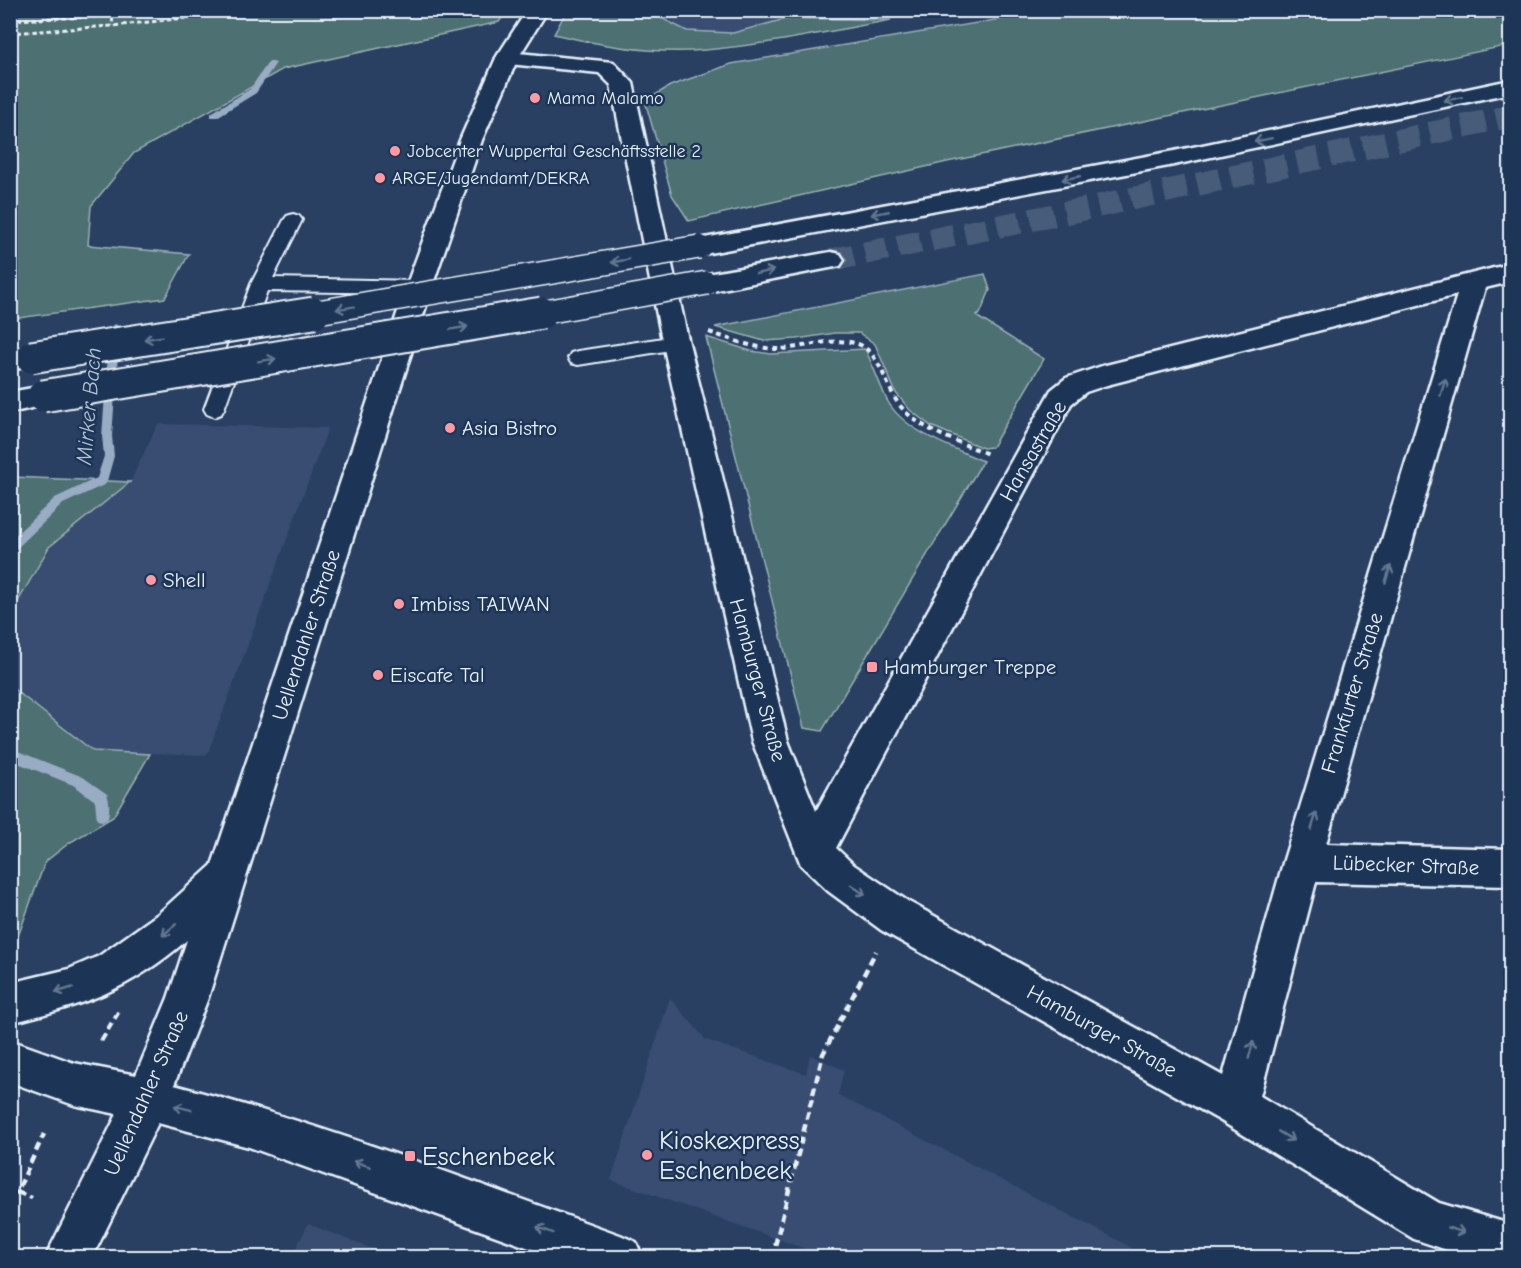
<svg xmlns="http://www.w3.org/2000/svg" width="1521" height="1268" font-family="'Comic Neue',sans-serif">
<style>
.built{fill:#374e71}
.green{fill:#4d7072;stroke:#9ab0b5;stroke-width:1.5}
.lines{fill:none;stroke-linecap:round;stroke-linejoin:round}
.stream{fill:#98acc3;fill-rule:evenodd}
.highway-tunnel{stroke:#465b79;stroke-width:23;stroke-dasharray:23 11;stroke-linecap:butt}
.lane-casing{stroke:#e8f1f8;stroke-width:4}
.street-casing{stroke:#e8f1f8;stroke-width:5}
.secondary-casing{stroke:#e8f1f8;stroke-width:5}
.highway-casing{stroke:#e8f1f8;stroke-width:5}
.path-far2{stroke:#e8f1f8;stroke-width:3;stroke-dasharray:4.5 3;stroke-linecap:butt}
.path-far1{stroke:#e8f1f8;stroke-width:4;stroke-dasharray:5 4.5;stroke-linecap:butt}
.path{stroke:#e8f1f8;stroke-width:4.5;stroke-dasharray:8 5;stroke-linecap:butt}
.lane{fill:#1d3557;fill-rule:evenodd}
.street{fill:#1d3557;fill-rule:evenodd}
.secondary{fill:#1d3557;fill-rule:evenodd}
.highway{fill:#1d3557;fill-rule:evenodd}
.highway-bridge-far1-casing{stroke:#e8f1f8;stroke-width:26;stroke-linecap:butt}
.highway-bridge-casing{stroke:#e8f1f8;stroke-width:35;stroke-linecap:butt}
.highway-bridge-far1{stroke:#1d3557;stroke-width:23}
.highway-bridge{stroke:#1d3557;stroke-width:31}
.oneway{stroke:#64778f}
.poi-dot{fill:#ff9aa2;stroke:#1d3557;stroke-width:2}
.labels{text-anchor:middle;stroke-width:5;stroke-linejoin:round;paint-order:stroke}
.far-poi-label{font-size:18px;fill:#e8f1f8;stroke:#1d3557;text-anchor:start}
.poi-label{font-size:21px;fill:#e8f1f8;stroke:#1d3557;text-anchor:start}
.street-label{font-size:21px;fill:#e8f1f8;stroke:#1d3557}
.water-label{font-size:22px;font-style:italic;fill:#b2c3d4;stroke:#1d3557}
.near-poi-label{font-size:26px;fill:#e8f1f8;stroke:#1d3557;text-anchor:start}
</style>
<rect width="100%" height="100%" fill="#294063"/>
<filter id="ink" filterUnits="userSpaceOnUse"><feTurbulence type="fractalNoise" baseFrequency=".0167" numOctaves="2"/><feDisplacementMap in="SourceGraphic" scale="12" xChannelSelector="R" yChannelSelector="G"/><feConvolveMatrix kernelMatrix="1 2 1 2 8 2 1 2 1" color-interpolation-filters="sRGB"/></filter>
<g filter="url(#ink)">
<g class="built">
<path d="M 638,11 L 953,11 L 891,20 L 789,18 L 733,33 L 687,31 L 657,16 Z"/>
<path d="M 158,424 L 328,428 L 207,755 L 93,751 L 11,686 L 11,614 L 49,546 L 130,482 Z"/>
<path d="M 670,998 L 706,1040 L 806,1074 L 810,1055 L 844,1070 L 838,1095 L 1131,1247 L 1130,1257 L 828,1257 L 611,1180 Z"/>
<path d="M 308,1224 L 393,1257 L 292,1257 Z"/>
</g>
<g class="green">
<path d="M 567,10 L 638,11 L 657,16 L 687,31 L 733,33 L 789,18 L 891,20 C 830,31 767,45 705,50 C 655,55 603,46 554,34 Z"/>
<path d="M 1055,10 L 1510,11 L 1510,45 L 947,162 L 689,221 L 672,195 L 645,101 L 670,86 L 731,64 Z"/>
<path d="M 10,11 L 11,10 L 507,11 L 499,22 L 283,69 L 134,153 L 91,206 L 88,245 L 189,254 L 165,298 L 11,319 Z"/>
<path d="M 985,274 L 990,290 L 980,314 L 976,316 L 1044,359 L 992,447 L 983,448 L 931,426 L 910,410 L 896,393 L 875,344 L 859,333 L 835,333 L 797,339 L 764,341 L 715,327 Z"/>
<path d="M 706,337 L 751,351 L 771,354 L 865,349 C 873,365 879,383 887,400 C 904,432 952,447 983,461 L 822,731 L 804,728 Z"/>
<path d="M 11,477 L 130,482 L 49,547 L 11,614 Z"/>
<path d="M 10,686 L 93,751 L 150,754 L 113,817 L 69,843 L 45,862 L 12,953 Z"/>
</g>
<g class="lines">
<g class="stream">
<path d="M 269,61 L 276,63 L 256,93 L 217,117 L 211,117 L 211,113 L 250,89 Z"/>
<path d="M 115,324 L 120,327 L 112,436 L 114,456 L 107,481 L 106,484 L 63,504 L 14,551 L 10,552 L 10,540 L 55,498 L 97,478 L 104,456 L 102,436 L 110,327 Z"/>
<path d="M 10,748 L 83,777 L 107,794 C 110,801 110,812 107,820 L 102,821 L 97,820 L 95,801 L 73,785 L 10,760 Z"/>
</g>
<path class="highway-tunnel" d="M 831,260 L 1085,209 L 1510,116"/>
<defs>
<g id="lane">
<path d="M 293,214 L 299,216 L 302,220 L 273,278 L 419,281 L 426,282 L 428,287 L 426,292 L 419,293 L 267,291 L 224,409 L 221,414 L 214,417 L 207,414 L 204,409 L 251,284 L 284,220 L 287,216 Z"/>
<path d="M 676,336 L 683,338 L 686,343 L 683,348 L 578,365 L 571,363 L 568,358 L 571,353 L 578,351 Z"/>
</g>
<path id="street" d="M 507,52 L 613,62 L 633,83 L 687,335 L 788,741 L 816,811 L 1051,390 L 1066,378 L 1102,366 L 1510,264 L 1510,282 L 1485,288 L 1326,844 L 1510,849 L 1510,886 L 1316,882 L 1260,1096 L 1439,1203 L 1510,1224 L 1510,1258 L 1471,1258 L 1414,1239 L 1221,1121 L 881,930 L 828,891 L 801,865 L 752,741 L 661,335 L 611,85 L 599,73 L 499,63 L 496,58 L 499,53 ZM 1457,295 L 1283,863 L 1223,1076 L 909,902 L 854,865 L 836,848 L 1071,404 L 1086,392 L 1107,385 Z"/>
<path id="secondary" d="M 527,10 L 548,10 L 518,58 L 482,140 L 432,287 L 208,998 L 174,1085 C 326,1125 472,1182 620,1235 L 636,1242 L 643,1258 L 557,1258 L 249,1147 L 158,1123 L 92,1258 L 45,1258 L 117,1114 L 74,1105 L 10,1082 L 10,1040 L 74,1063 L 136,1075 L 168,998 L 187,940 C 128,991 84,1005 10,1023 L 10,983 L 69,969 L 99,956 L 158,914 L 212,865 L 406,287 L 460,140 L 496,58 Z"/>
<g id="highway">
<path d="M 1510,80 L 1510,93 L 1174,165 L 699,255 L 690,253 L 686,247 L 690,241 L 699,239 L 1174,151 Z"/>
<path d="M 831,252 L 840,254 L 844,260 L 840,266 L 707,292 L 698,289 L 694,283 L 698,277 L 707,274 Z"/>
<path d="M 31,347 L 41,350 L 45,357 L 41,364 L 10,370 L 10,350 Z"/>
<path d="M 43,386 L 53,389 L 57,396 L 53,403 L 10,413 L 10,392 Z"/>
</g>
</defs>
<use href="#lane" class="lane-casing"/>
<use href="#street" class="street-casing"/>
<use href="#secondary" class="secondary-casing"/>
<use href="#highway" class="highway-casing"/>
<g class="path-far2">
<path d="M 10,20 L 113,16 L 112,26"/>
<path d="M 10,33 L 112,26 L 259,10"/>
</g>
<path class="path-far1" d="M 709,332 C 732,340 756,349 780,349 C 805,348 834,336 858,344 C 878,351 886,384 896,400 C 915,430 959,441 990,455"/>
<g class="path">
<path d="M 101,1041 L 119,1011"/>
<path d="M 17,1192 L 32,1198"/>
<path d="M 10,1194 L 17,1192 L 44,1134"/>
<path d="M 772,1258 L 823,1054 L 876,951"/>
</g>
<use href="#lane" class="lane"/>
<use href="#street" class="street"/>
<use href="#secondary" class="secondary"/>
<use href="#highway" class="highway"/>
<defs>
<g id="highway-bridge-far1">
<path d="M 306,314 L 699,247"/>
<path d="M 534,314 L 707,283"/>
</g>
<g id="highway-bridge">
<path d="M 31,357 L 314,313"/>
<path d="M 43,396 L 542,313"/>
</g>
</defs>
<use href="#highway-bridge-far1" class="highway-bridge-far1-casing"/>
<use href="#highway-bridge" class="highway-bridge-casing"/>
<use href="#highway-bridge-far1" class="highway-bridge-far1"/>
<use href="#highway-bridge" class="highway-bridge"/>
</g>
<defs><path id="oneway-shaft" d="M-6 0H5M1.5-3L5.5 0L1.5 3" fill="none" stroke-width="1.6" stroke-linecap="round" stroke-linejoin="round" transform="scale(1.5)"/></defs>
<g class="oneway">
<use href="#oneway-shaft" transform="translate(1453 99) rotate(168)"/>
<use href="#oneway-shaft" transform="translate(1263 140) rotate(168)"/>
<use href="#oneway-shaft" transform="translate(1071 178) rotate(169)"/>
<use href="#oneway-shaft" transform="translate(880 213) rotate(169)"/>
<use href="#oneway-shaft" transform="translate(620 261) rotate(170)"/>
<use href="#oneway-shaft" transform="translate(765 272) rotate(-11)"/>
<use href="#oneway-shaft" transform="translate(345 308) rotate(171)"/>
<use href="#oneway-shaft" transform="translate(459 328) rotate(-10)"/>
<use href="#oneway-shaft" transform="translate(153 338) rotate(171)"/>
<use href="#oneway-shaft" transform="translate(267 360) rotate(-9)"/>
<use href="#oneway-shaft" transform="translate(1443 387) rotate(-73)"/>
<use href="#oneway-shaft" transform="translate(1388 574) rotate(-73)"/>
<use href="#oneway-shaft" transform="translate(1314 821) rotate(-73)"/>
<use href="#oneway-shaft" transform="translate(858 890) rotate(35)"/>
<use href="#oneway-shaft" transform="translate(169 930) rotate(140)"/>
<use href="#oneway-shaft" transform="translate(64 990) rotate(164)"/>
<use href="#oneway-shaft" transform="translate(1251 1050) rotate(-75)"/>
<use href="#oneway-shaft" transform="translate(183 1108) rotate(-166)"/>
<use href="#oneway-shaft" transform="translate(1286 1136) rotate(31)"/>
<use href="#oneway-shaft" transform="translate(362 1164) rotate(-161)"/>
<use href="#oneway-shaft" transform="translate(545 1230) rotate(-160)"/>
<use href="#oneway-shaft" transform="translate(1456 1230) rotate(16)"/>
</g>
</g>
<g class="poi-dot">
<circle cx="535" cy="98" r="6"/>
<circle cx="395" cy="151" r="6"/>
<circle cx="380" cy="178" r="6"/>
<circle cx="450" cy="428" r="6"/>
<circle cx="151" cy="580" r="6"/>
<circle cx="399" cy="604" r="6"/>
<rect x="866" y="661" width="12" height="12" rx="3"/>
<circle cx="378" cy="675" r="6"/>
<circle cx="647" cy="1155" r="6"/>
<rect x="404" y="1150" width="12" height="12" rx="3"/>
</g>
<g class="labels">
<g class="far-poi-label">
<text x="547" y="104">Mama Malamo</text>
<text x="407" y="157">Jobcenter Wuppertal Geschäftsstelle 2</text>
<text x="392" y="184">ARGE/Jugendamt/DEKRA</text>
</g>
<g class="poi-label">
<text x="462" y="435">Asia Bistro</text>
<text x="163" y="587">Shell</text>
<text x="411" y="611">Imbiss TAIWAN</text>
<text x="884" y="674">Hamburger Treppe</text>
<text x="390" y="682">Eiscafe Tal</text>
</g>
<g class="street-label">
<text transform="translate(1033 451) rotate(-60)" y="7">Hansastraße</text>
<text transform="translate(306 635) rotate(-72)" y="7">Uellendahler Straße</text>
<text transform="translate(758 680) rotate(75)" y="7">Hamburger Straße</text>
<text transform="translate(1352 693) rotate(-73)" y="7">Frankfurter Straße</text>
<text transform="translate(1406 865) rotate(2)" y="7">Lübecker Straße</text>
<text transform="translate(1102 1031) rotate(29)" y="7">Hamburger Straße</text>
<text transform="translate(146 1093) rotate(-66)" y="7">Uellendahler Straße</text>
</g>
<g class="water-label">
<text transform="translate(88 406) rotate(-85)" y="8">Mirker Bach</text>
</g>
<g class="near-poi-label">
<text x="659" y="1149">Kioskexpress<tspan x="659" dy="30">Eschenbeek</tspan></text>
<text x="422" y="1165">Eschenbeek</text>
</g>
</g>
<rect width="1521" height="1268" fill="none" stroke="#1d3557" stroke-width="36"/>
<rect x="18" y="18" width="1485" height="1232" fill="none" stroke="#e8f1f8" stroke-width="2" filter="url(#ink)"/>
</svg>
